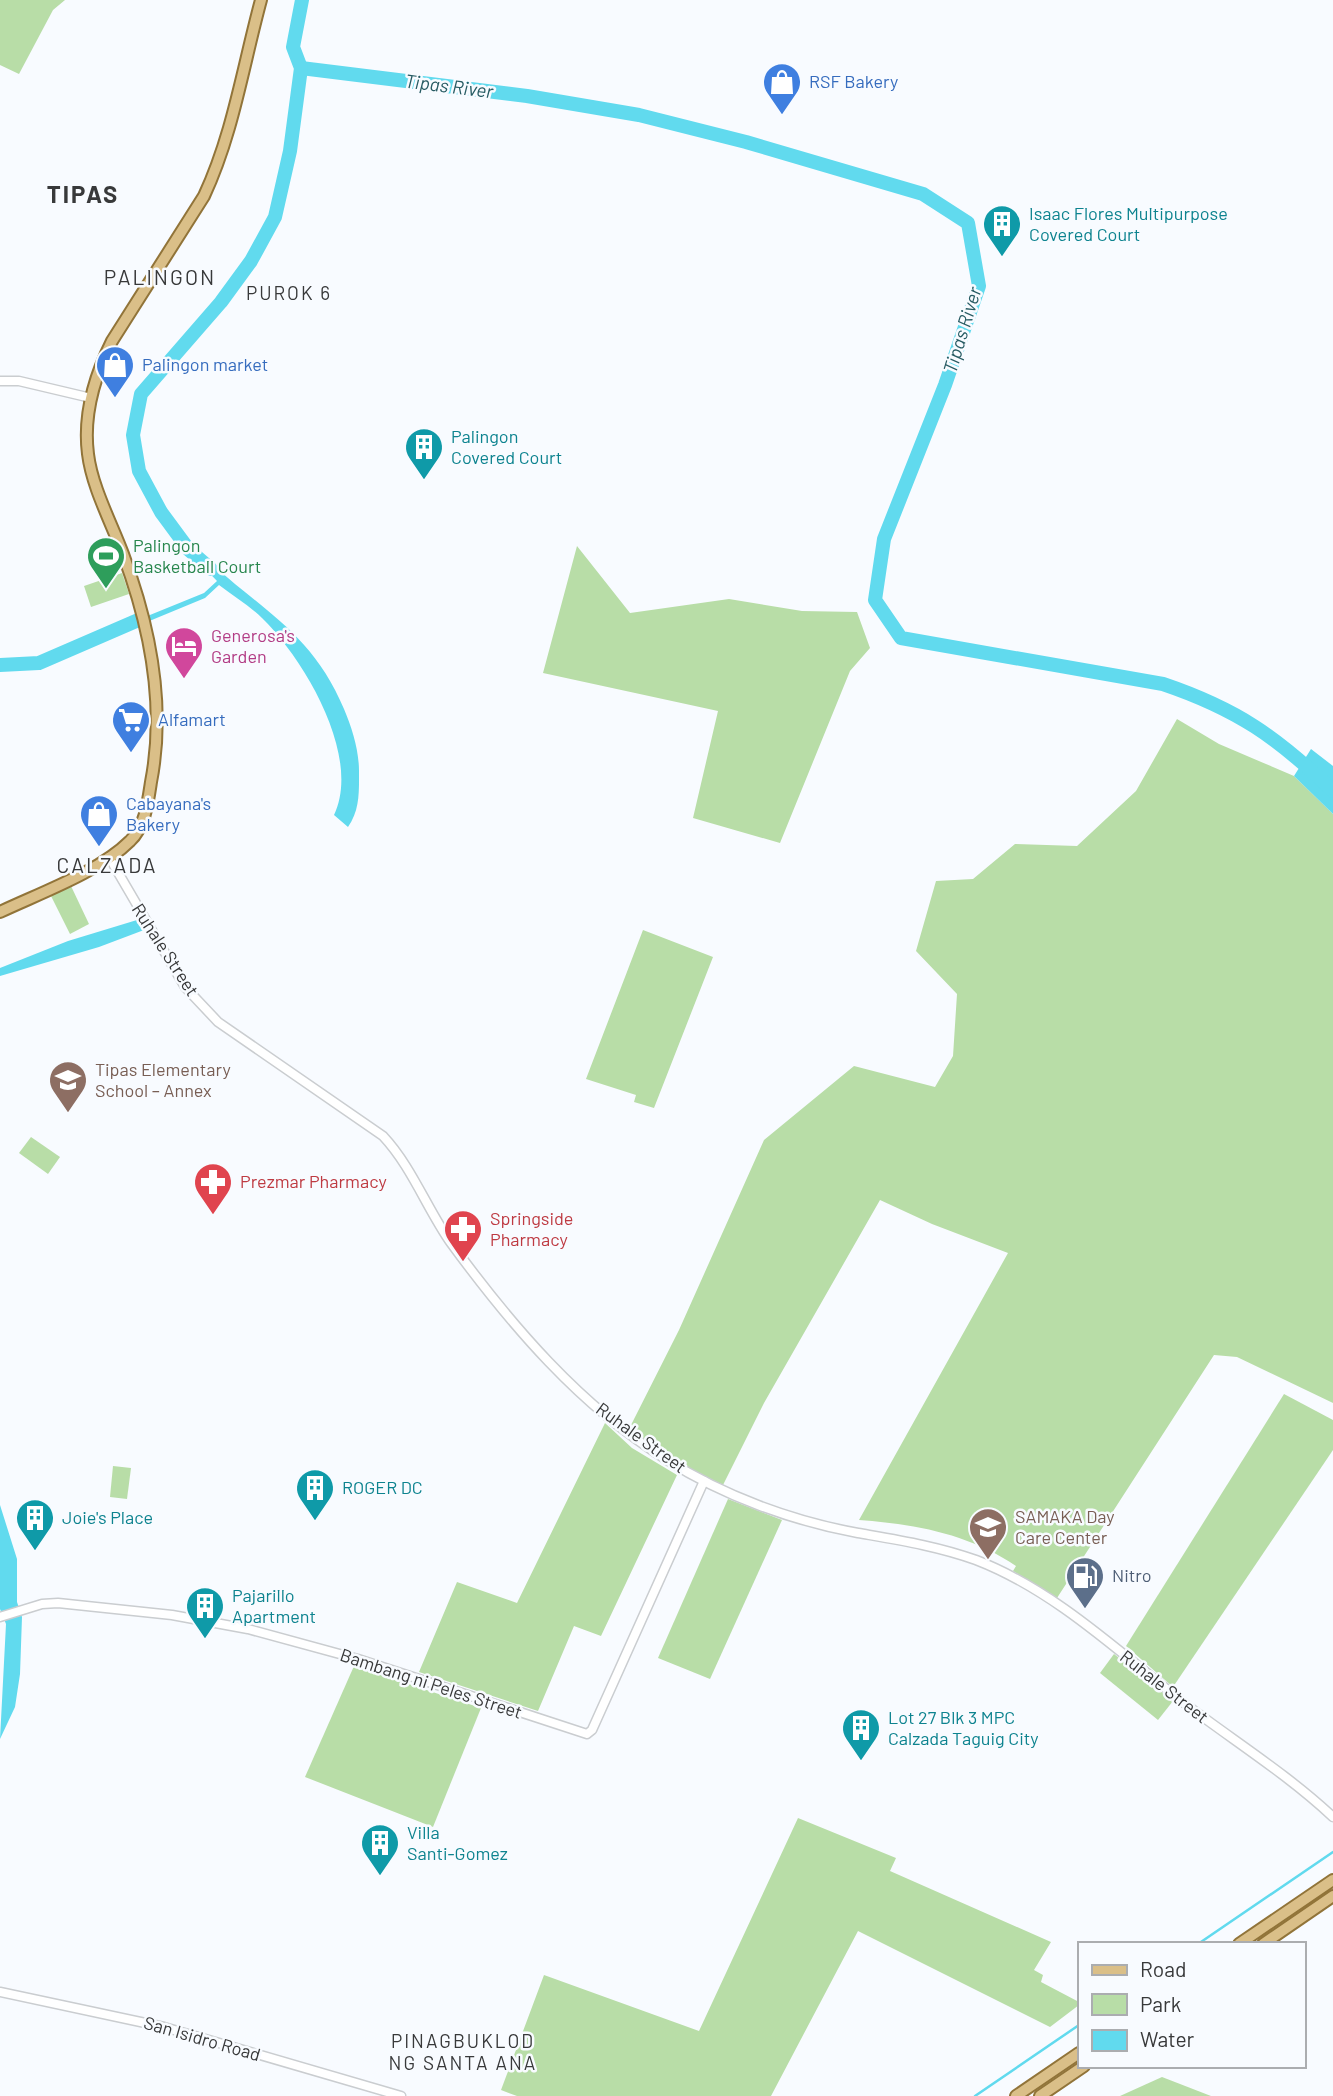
<svg xmlns="http://www.w3.org/2000/svg" width="1333" height="2096" font-family="Barlow,sans-serif">
<style>
.green{fill:#b8dda7}
.water{fill:#61daee}
.lines{fill:none;stroke-linecap:round;stroke-linejoin:round}
.stream{stroke:#61daee;stroke-width:2.5}
.river{stroke:#61daee;stroke-width:14}
.minor-casing{stroke:#cacdd0;stroke-width:11}
.major-casing{stroke:#917439;stroke-width:14}
.minor{stroke:#fff;stroke-width:8}
.major{stroke:#dabf88;stroke-width:10}
.labels{text-anchor:middle;stroke-width:5;stroke-linejoin:round;paint-order:stroke}
.shop-label{font-size:18px;fill:#366cbe;stroke:#f8fbff;text-anchor:start}
.culture-label{font-size:18px;fill:#0d838f;stroke:#f8fbff;text-anchor:start}
.leisure-label{font-size:18px;fill:#27864d;stroke:#f8fbff;text-anchor:start}
.hotel-label{font-size:18px;fill:#b23c85;stroke:#f8fbff;text-anchor:start}
.street-label{font-size:18px;fill:#38393a;stroke:#f8fbff}
.education-label{font-size:18px;fill:#785e54;stroke:#f8fbff;text-anchor:start}
.health-label{font-size:18px;fill:#be3a42;stroke:#f8fbff;text-anchor:start}
.service-label{font-size:18px;fill:#4e5e75;stroke:#f8fbff;text-anchor:start}
.water-label{font-size:19px;font-style:italic;fill:#275b63;stroke:#f8fbff}
.neighbourhood-label{font-size:19px;letter-spacing:2px;fill:#38393a;stroke:#f8fbff}
.quarter-label{font-size:21px;letter-spacing:2px;fill:#38393a;stroke:#f8fbff}
.district-label{font-size:24px;font-weight:bold;letter-spacing:2px;fill:#38393a;stroke:#f8fbff}
</style>
<rect width="100%" height="100%" fill="#f8fbff"/>
<g class="green">
<path d="M 0,0 L 65,0 L 53,10 L 19,74 L 0,65 Z"/>
<path d="M 577,546 L 630,613 L 729,599 L 802,611 L 857,612 L 870,648 L 850,671 L 780,843 L 693,818 L 718,711 L 543,673 Z"/>
<path d="M 122,573 L 129,594 L 91,607 L 84,586 Z"/>
<path d="M 1177,719 L 1219,744 L 1294,776 L 1333,814 L 1333,1403 L 1237,1357 L 1214,1355 L 1057,1598 L 1013,1571 L 1016,1566 C 969,1534 915,1524 859,1520 L 1008,1253 L 932,1224 L 880,1200 L 764,1403 L 723,1485 L 666,1457 L 629,1429 L 679,1330 L 764,1140 L 854,1066 L 935,1087 L 953,1056 L 957,994 L 916,951 L 936,881 L 973,879 L 1015,844 L 1077,846 L 1136,791 Z"/>
<path d="M 71,886 L 89,924 L 70,934 L 51,896 Z"/>
<path d="M 643,930 L 713,957 L 654,1108 L 634,1102 L 636,1095 L 586,1079 Z"/>
<path d="M 31,1137 L 60,1157 L 48,1174 L 19,1153 Z"/>
<path d="M 1284,1394 L 1333,1420 L 1333,1450 L 1173,1687 L 1126,1646 Z"/>
<path d="M 605,1423 L 632,1448 L 677,1475 L 601,1636 L 574,1626 L 538,1711 L 419,1672 L 457,1582 L 517,1603 Z"/>
<path d="M 113,1466 L 131,1468 L 127,1499 L 110,1497 Z"/>
<path d="M 728,1499 L 782,1520 L 710,1679 L 658,1658 Z"/>
<path d="M 1114,1654 L 1173,1701 L 1158,1720 L 1100,1673 Z"/>
<path d="M 354,1666 L 481,1708 L 433,1827 L 305,1777 Z"/>
<path d="M 798,1818 L 896,1858 L 890,1871 L 1051,1942 L 1034,1970 L 1043,1975 L 1041,1982 L 1079,2002 L 1079,2005 L 1050,2027 L 858,1931 L 771,2096 L 517,2096 L 501,2090 L 544,1975 L 699,2031 Z"/>
<path d="M 1162,2077 L 1211,2096 L 1120,2096 Z"/>
</g>
<g class="water">
<path d="M 200,553 C 258,609 311,630 344,709 C 352,728 359,750 359,771 C 359,792 360,810 348,827 L 334,815 C 362,756 304,659 262,618 C 249,605 233,596 219,585 L 205,598 L 147,622 L 145,617 L 204,593 L 217,581 L 195,558 Z"/>
<path d="M 1311,749 L 1333,766 L 1333,814 L 1294,776 Z"/>
<path d="M 137,920 L 144,930 L 99,947 L 0,976 L 0,968 L 68,941 Z"/>
<path d="M 0,1505 L 17,1559 L 17,1602 L 22,1617 L 20,1674 L 15,1707 L 0,1739 L 6,1624 L 0,1609 Z"/>
</g>
<g class="lines">
<g class="stream">
<path d="M 1198,1944 L 1333,1852"/>
<path d="M 975,2096 L 1079,2025"/>
</g>
<g class="river">
<path d="M 301,68 L 527,96 L 639,115 L 746,142 L 923,194 L 968,223 L 979,286 L 945,385 L 884,539 L 875,600 L 901,638 L 1163,684 C 1237,709 1277,737 1333,791"/>
<path d="M 211,569 L 189,550 L 161,512 L 139,471 L 133,435 L 141,394 L 221,302 L 251,261 L 275,217 L 290,151 L 301,68 L 293,47 L 302,0"/>
<path d="M 0,665 L 39,663 L 143,618"/>
</g>
<defs>
<g id="minor">
<path d="M 0,381 L 19,381 L 91,398"/>
<path d="M 109,857 L 185,987 L 218,1022 L 383,1136 C 412,1167 427,1209 451,1243 C 511,1325 580,1406 667,1460 C 724,1496 792,1521 858,1533 C 898,1540 937,1546 976,1560 C 1054,1590 1119,1652 1184,1703 C 1234,1741 1287,1774 1333,1817"/>
<path d="M 0,1617 L 42,1604 L 58,1603 L 172,1615 L 248,1629 L 358,1659 L 587,1734 L 592,1730 L 704,1481"/>
<path d="M 0,1992 L 164,2027 L 401,2096"/>
</g>
<g id="major">
<path d="M 0,912 C 40,893 99,872 130,841 C 145,827 148,802 151,782 C 166,705 150,626 123,554 C 111,522 92,487 88,454 C 83,415 95,375 112,341 L 204,196 C 233,134 243,66 261,0"/>
<path d="M 1239,1944 L 1333,1880"/>
<path d="M 1263,1944 L 1333,1896"/>
<path d="M 1016,2096 L 1079,2053"/>
<path d="M 1040,2096 L 1084,2066"/>
</g>
</defs>
<use href="#minor" class="minor-casing"/>
<use href="#major" class="major-casing"/>
<use href="#minor" class="minor"/>
<use href="#major" class="major"/>
</g>
<defs>
<symbol id="shop-pin" viewBox="-11 -11 22 30"><path d="M0 17L-7.5 6A9.5 9.5 0 1 1 7.5 6Z" fill="#3f7fe0" stroke="#f8fbff"/><path d="M-5-2.5h2.3a2.7 3.5 0 0 1 5.4 0H5L5.5 6h-11ZM-1.5-2.5h3a1.5 2.3 0 0 0-3 0Z" fill="#fff"/></symbol>
<symbol id="building-pin" viewBox="-11 -11 22 30"><path d="M0 17L-7.5 6A9.5 9.5 0 1 1 7.5 6Z" fill="#0f9aa8" stroke="#f8fbff"/><path d="M-4-6H4V6H1V3H-1V6H-4ZM-2.5-4.3h1.7v1.8h-1.7ZM.8-4.3h1.7v1.8H.8ZM-2.5-1h1.7V.8h-1.7ZM.8-1h1.7V.8H.8Z" fill="#fff"/></symbol>
<symbol id="stadium-pin" viewBox="-11 -11 22 30"><path d="M0 17L-7.5 6A9.5 9.5 0 1 1 7.5 6Z" fill="#2e9e5b" stroke="#f8fbff"/><path d="M0-5a6.5 5 0 1 0 0 10a6.5 5 0 1 0 0-10ZM-3.5-1.8h7v3.6h-7Z" fill="#fff"/></symbol>
<symbol id="hotel-pin" viewBox="-11 -11 22 30"><path d="M0 17L-7.5 6A9.5 9.5 0 1 1 7.5 6Z" fill="#d1479c" stroke="#f8fbff"/><path d="M-6-4.5h1.5V1H6V5H4.5V3h-9V5H-6ZM-4 0a1.8 1.8 0 1 1 3.6 0ZM.5 0V-2.5h3Q6-2.5 6 0Z" fill="#fff"/></symbol>
<symbol id="supermarket-pin" viewBox="-11 -11 22 30"><path d="M0 17L-7.5 6A9.5 9.5 0 1 1 7.5 6Z" fill="#3f7fe0" stroke="#f8fbff"/><path d="M-6-5.5h2.5l.6 2H6L4.5 2H-2.5L-4.4-4H-6ZM-1.5 3.2a1.3 1.3 0 1 0 .1 0ZM3 3.2a1.3 1.3 0 1 0 .1 0Z" fill="#fff"/></symbol>
<symbol id="school-pin" viewBox="-11 -11 22 30"><path d="M0 17L-7.5 6A9.5 9.5 0 1 1 7.5 6Z" fill="#8d6e63" stroke="#f8fbff"/><path d="M0-5L7-2L0 1L-7-2ZM-4 1L0 2.5L4 1V4Q0 6-4 4Z" fill="#fff"/></symbol>
<symbol id="pharmacy-pin" viewBox="-11 -11 22 30"><path d="M0 17L-7.5 6A9.5 9.5 0 1 1 7.5 6Z" fill="#e0444e" stroke="#f8fbff"/><path d="M-2-6h4v4h4v4h-4v4h-4v-4h-4v-4h4Z" fill="#fff"/></symbol>
<symbol id="fuel-pin" viewBox="-11 -11 22 30"><path d="M0 17L-7.5 6A9.5 9.5 0 1 1 7.5 6Z" fill="#5c6f8a" stroke="#f8fbff"/><path d="M-5.5-6h7V0h2V4h1.3V-2.5L3-4.5l.8-.8L6-3V5H2.5V1h-1V6h-7ZM-4.2-4.7v3.2H.2V-4.7Z" fill="#fff"/></symbol>
</defs>
<g fill-rule="evenodd">
<use href="#shop-pin" x="760" y="60" width="44" height="60"/>
<use href="#building-pin" x="980" y="202" width="44" height="60"/>
<use href="#shop-pin" x="93" y="343" width="44" height="60"/>
<use href="#building-pin" x="402" y="425" width="44" height="60"/>
<use href="#stadium-pin" x="84" y="534" width="44" height="60"/>
<use href="#hotel-pin" x="162" y="624" width="44" height="60"/>
<use href="#supermarket-pin" x="109" y="698" width="44" height="60"/>
<use href="#shop-pin" x="77" y="792" width="44" height="60"/>
<use href="#school-pin" x="46" y="1058" width="44" height="60"/>
<use href="#pharmacy-pin" x="191" y="1160" width="44" height="60"/>
<use href="#pharmacy-pin" x="441" y="1207" width="44" height="60"/>
<use href="#building-pin" x="293" y="1466" width="44" height="60"/>
<use href="#building-pin" x="13" y="1496" width="44" height="60"/>
<use href="#school-pin" x="966" y="1505" width="44" height="60"/>
<use href="#fuel-pin" x="1063" y="1554" width="44" height="60"/>
<use href="#building-pin" x="183" y="1584" width="44" height="60"/>
<use href="#building-pin" x="839" y="1706" width="44" height="60"/>
<use href="#building-pin" x="358" y="1821" width="44" height="60"/>
</g>
<g class="labels">
<g class="shop-label">
<text x="809" y="88">RSF Bakery</text>
<text x="142" y="371">Palingon market</text>
<text x="158" y="726">Alfamart</text>
<text x="126" y="810">Cabayana's<tspan x="126" dy="21">Bakery</tspan></text>
</g>
<g class="culture-label">
<text x="1029" y="220">Isaac Flores Multipurpose<tspan x="1029" dy="21">Covered Court</tspan></text>
<text x="451" y="443">Palingon<tspan x="451" dy="21">Covered Court</tspan></text>
<text x="342" y="1494">ROGER DC</text>
<text x="62" y="1524">Joie's Place</text>
<text x="232" y="1602">Pajarillo<tspan x="232" dy="21">Apartment</tspan></text>
<text x="888" y="1724">Lot 27 Blk 3 MPC<tspan x="888" dy="21">Calzada Taguig City</tspan></text>
<text x="407" y="1839">Villa<tspan x="407" dy="21">Santi-Gomez</tspan></text>
</g>
<g class="leisure-label">
<text x="133" y="552">Palingon<tspan x="133" dy="21">Basketball Court</tspan></text>
</g>
<g class="hotel-label">
<text x="211" y="642">Generosa's<tspan x="211" dy="21">Garden</tspan></text>
</g>
<g class="street-label">
<text transform="translate(165 950) rotate(57)" y="6">Ruhale Street</text>
<text transform="translate(641 1438) rotate(36)" y="6">Ruhale Street</text>
<text transform="translate(431 1684) rotate(18)" y="6">Bambang ni Peles Street</text>
<text transform="translate(1164 1687) rotate(38)" y="6">Ruhale Street</text>
<text transform="translate(202 2039) rotate(16)" y="6">San Isidro Road</text>
</g>
<g class="education-label">
<text x="95" y="1076">Tipas Elementary<tspan x="95" dy="21">School – Annex</tspan></text>
<text x="1015" y="1523">SAMAKA Day<tspan x="1015" dy="21">Care Center</tspan></text>
</g>
<g class="health-label">
<text x="240" y="1188">Prezmar Pharmacy</text>
<text x="490" y="1225">Springside<tspan x="490" dy="21">Pharmacy</tspan></text>
</g>
<g class="service-label">
<text x="1112" y="1582">Nitro</text>
</g>
<g class="water-label">
<text transform="translate(449 86) rotate(7)" y="7">Tipas River</text>
<text transform="translate(962 330) rotate(-73)" y="7">Tipas River</text>
</g>
<g class="neighbourhood-label">
<text x="289" y="300">PUROK 6</text>
<text x="463" y="2048">PINAGBUKLOD<tspan x="463" dy="22">NG SANTA ANA</tspan></text>
</g>
<g class="quarter-label">
<text x="160" y="285">PALINGON</text>
<text x="107" y="873">CALZADA</text>
</g>
<g class="district-label">
<text x="83" y="203">TIPAS</text>
</g>
</g>
<rect x="1078" y="1942" width="228" height="126" fill="#f8fbff" stroke="#abadb0" stroke-width="2"/>
<rect x="1092" y="1965" width="35" height="10" fill="#dabf88" stroke="#abadb0" stroke-width="2"/>
<text x="1140" y="1977" font-size="21" fill="#38393a">Road</text>
<rect x="1092" y="1994" width="35" height="21" fill="#b8dda7" stroke="#abadb0" stroke-width="2"/>
<text x="1140" y="2012" font-size="21" fill="#38393a">Park</text>
<rect x="1092" y="2030" width="35" height="21" fill="#61daee" stroke="#abadb0" stroke-width="2"/>
<text x="1140" y="2047" font-size="21" fill="#38393a">Water</text>
</svg>
